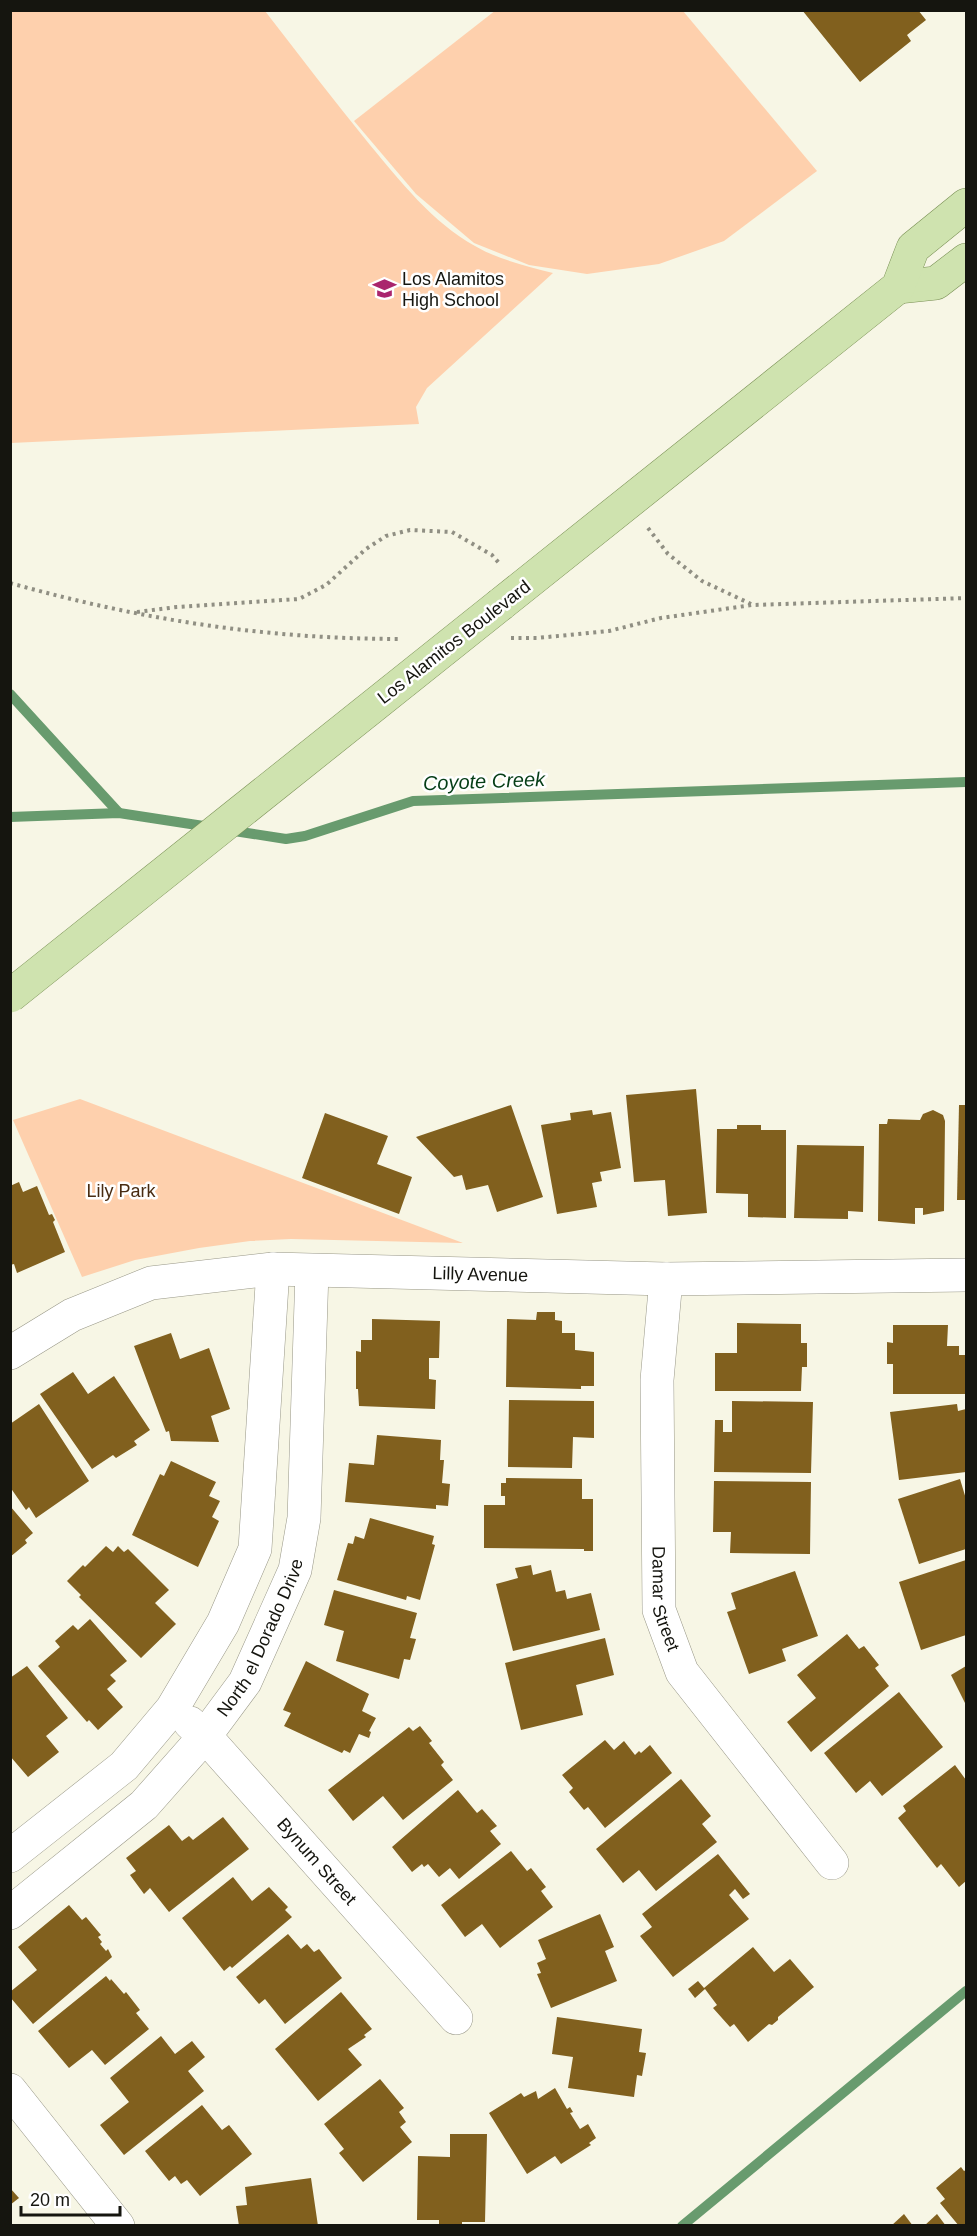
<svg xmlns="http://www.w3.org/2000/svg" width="977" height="2236" font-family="Helvetica,sans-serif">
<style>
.green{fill:#fed0ad}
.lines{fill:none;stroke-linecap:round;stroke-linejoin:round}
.stream{stroke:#689b6e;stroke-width:10}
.building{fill:#81601e}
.minor-casing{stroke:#989787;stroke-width:34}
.primary-casing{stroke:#798f54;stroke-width:34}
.path{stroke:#908f83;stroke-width:4;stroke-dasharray:3 4.5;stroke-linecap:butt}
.minor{stroke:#fff;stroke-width:33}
.primary{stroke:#cfe3af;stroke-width:33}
.primary-bridge-casing{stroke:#798f54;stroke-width:34;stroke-linecap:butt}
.primary-bridge{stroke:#cfe3af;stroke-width:33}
.labels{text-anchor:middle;stroke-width:5;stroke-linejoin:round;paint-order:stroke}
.poi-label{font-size:18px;fill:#15150f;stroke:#fff;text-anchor:start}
.street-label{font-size:18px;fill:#15150f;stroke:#fff}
.park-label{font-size:18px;fill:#492c12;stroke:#fff}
.water-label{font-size:20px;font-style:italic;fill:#063e17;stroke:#fff}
</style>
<rect width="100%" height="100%" fill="#f7f6e5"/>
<g class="green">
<path d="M 496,10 L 683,11 L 817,171 L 724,241 L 659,264 L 587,274 L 529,265 L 474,243 L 416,194 L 354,121 Z"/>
<path d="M 10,11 L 265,11 C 300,56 334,101 370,145 C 400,181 433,223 475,246 C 499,260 527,266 553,273 L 427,388 L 416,407 L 419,424 L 11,443 Z"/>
<path d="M 80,1099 L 463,1243 L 291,1239 L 250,1241 L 199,1248 L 135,1260 L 82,1277 L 13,1120 Z"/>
</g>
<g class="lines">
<g class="stream">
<path d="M 10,694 L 119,813"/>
<path d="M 10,817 L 119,813 L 210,827"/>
<path d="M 228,830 L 286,839 L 305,836 L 413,801 L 966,782"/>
<path d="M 682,2226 L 966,1991"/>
</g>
</g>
<g class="building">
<path d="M 802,10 L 918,10 L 926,20 L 907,35 L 911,41 L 860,82 Z"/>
<path d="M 696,1089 L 707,1213 L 668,1216 L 665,1180 L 634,1182 L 626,1095 Z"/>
<path d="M 511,1105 L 543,1197 L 497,1212 L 488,1185 L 466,1190 L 462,1175 L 454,1177 L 416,1137 Z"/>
<path d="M 959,1105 L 966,1105 L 966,1200 L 957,1200 Z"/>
<path d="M 592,1110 L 593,1115 L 611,1112 L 621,1168 L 600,1172 L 602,1181 L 592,1183 L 597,1207 L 557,1214 L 541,1125 L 571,1120 L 570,1113 Z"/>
<path d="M 933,1110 L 943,1115 L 945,1121 L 944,1211 L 923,1215 L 923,1208 L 915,1208 L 915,1224 L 878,1221 L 879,1124 L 887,1124 L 888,1119 L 920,1120 L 923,1114 Z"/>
<path d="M 325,1113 L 388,1136 L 377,1164 L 412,1177 L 399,1214 L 302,1178 Z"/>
<path d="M 737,1125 L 761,1125 L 761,1130 L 786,1130 L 786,1218 L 748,1217 L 748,1194 L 716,1193 L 717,1129 L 737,1129 Z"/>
<path d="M 797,1145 L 864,1146 L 863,1212 L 848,1211 L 848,1219 L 794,1218 Z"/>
<path d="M 19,1182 L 23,1192 L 37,1186 L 49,1215 L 52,1214 L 55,1220 L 53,1222 L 65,1252 L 17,1273 L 14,1264 L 10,1265 L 10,1186 Z"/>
<path d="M 537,1312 L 555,1312 L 555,1320 L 562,1321 L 562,1333 L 575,1333 L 575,1350 L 594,1352 L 594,1386 L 581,1386 L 581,1389 L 506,1387 L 507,1319 L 536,1320 Z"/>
<path d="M 372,1319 L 440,1321 L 439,1358 L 429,1358 L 429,1379 L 436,1380 L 435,1409 L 359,1406 L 358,1389 L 356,1389 L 356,1351 L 361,1352 L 361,1340 L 372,1340 Z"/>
<path d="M 737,1323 L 801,1324 L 801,1343 L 807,1343 L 807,1367 L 802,1367 L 801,1391 L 715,1391 L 715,1353 L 737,1353 Z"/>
<path d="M 893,1325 L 948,1325 L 947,1346 L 959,1346 L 959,1355 L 966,1355 L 966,1394 L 893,1394 L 893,1364 L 887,1364 L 887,1342 L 893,1343 Z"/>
<path d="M 171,1333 L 180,1359 L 209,1348 L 230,1409 L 211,1416 L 219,1442 L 171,1441 L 169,1431 L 166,1432 L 134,1346 Z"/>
<path d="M 73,1372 L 88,1394 L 114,1376 L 150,1430 L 134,1441 L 137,1445 L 116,1458 L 113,1455 L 92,1469 L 40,1394 Z"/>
<path d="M 509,1400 L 594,1401 L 594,1438 L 573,1437 L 572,1468 L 508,1467 Z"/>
<path d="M 732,1401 L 813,1402 L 811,1473 L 714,1472 L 715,1420 L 723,1420 L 723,1432 L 732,1432 Z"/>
<path d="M 39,1404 L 89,1481 L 36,1518 L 29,1507 L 26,1510 L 10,1487 L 10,1424 Z"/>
<path d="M 957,1404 L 958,1411 L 966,1409 L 966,1472 L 899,1480 L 890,1412 Z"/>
<path d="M 377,1435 L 441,1440 L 440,1460 L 444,1460 L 442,1483 L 450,1484 L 448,1506 L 436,1505 L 436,1509 L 345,1502 L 349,1463 L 374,1465 Z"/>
<path d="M 171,1461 L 216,1482 L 209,1496 L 220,1501 L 212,1517 L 219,1521 L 198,1567 L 132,1535 L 160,1474 L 164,1476 Z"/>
<path d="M 506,1478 L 582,1479 L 582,1499 L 593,1499 L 593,1551 L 584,1551 L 584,1549 L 484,1548 L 484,1505 L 505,1505 L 505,1496 L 501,1496 L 501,1483 L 506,1483 Z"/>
<path d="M 960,1479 L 966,1499 L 966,1549 L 919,1564 L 898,1499 Z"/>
<path d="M 714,1481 L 811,1482 L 810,1554 L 730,1553 L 731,1532 L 713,1532 Z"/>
<path d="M 10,1506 L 33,1533 L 25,1540 L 27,1543 L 10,1557 Z"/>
<path d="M 370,1518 L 434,1536 L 432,1544 L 435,1545 L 420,1600 L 407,1596 L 406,1600 L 337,1580 L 348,1543 L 353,1544 L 355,1536 L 364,1539 Z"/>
<path d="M 106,1546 L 113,1552 L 118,1546 L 124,1552 L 128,1549 L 169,1590 L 155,1603 L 176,1624 L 141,1658 L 79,1597 L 81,1595 L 67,1581 L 83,1565 L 85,1567 Z"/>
<path d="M 966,1560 L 966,1635 L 921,1650 L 899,1582 Z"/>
<path d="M 531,1565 L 533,1575 L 551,1570 L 556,1592 L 565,1590 L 567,1599 L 591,1593 L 600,1630 L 513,1651 L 496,1584 L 518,1578 L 515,1568 Z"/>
<path d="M 795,1571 L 818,1636 L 782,1649 L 786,1661 L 749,1674 L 727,1612 L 736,1609 L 731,1593 Z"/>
<path d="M 334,1590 L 417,1613 L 410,1638 L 416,1639 L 410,1660 L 404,1659 L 399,1679 L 336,1661 L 344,1631 L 324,1625 Z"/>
<path d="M 90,1619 L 127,1661 L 110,1675 L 116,1681 L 107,1689 L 123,1707 L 98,1730 L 89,1720 L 87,1722 L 38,1666 L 60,1647 L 55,1641 L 73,1625 L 78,1630 Z"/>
<path d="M 847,1634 L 859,1649 L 864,1646 L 879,1665 L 875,1668 L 889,1686 L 811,1752 L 787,1722 L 816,1698 L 797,1675 Z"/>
<path d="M 605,1638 L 614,1675 L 576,1685 L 583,1715 L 521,1730 L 505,1663 Z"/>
<path d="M 306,1661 L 369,1694 L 362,1711 L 376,1718 L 369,1731 L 371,1732 L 369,1738 L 359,1734 L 350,1753 L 344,1750 L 342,1753 L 284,1726 L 291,1713 L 283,1710 Z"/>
<path d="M 27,1666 L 68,1718 L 46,1736 L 59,1752 L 28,1777 L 10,1756 L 10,1678 Z"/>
<path d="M 966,1666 L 966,1705 L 951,1675 Z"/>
<path d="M 899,1692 L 943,1747 L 882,1796 L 870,1781 L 856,1793 L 824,1753 Z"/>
<path d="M 420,1726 L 432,1741 L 429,1743 L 444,1762 L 441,1765 L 453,1780 L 403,1820 L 383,1796 L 353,1821 L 328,1790 L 409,1727 L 413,1731 Z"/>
<path d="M 605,1740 L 614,1750 L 624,1741 L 635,1755 L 639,1751 L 641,1753 L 650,1745 L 672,1773 L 605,1828 L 588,1807 L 584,1810 L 569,1792 L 573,1788 L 562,1775 Z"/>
<path d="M 955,1765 L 966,1780 L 966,1881 L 959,1887 L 941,1864 L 937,1868 L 898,1818 L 906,1811 L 903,1806 Z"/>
<path d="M 681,1779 L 711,1816 L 702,1824 L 717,1842 L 656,1891 L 639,1870 L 623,1883 L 596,1849 Z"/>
<path d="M 458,1790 L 477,1813 L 482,1809 L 497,1826 L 490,1831 L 501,1844 L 459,1879 L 450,1868 L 439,1877 L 428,1864 L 424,1867 L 422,1864 L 412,1872 L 392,1847 Z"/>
<path d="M 223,1817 L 249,1849 L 169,1912 L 150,1888 L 144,1894 L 130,1875 L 136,1871 L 126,1858 L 169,1825 L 182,1841 L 189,1836 L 193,1840 Z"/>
<path d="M 511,1851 L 527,1871 L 531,1868 L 546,1887 L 541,1891 L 553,1907 L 500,1948 L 482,1924 L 465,1937 L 441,1905 Z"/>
<path d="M 718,1854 L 750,1894 L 743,1899 L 735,1889 L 729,1895 L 749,1919 L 673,1977 L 640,1936 L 652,1927 L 642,1914 Z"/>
<path d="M 233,1877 L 252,1901 L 269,1887 L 288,1907 L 285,1910 L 292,1917 L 232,1968 L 230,1966 L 224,1971 L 182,1918 Z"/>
<path d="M 69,1905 L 82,1920 L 86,1917 L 101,1935 L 98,1937 L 102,1942 L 100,1944 L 106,1951 L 108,1949 L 112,1957 L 33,2024 L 10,1997 L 10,1992 L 37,1970 L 18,1947 Z"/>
<path d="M 600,1914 L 614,1947 L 605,1951 L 617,1981 L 551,2008 L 537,1974 L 541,1973 L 537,1963 L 546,1959 L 538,1940 Z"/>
<path d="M 288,1934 L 301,1949 L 307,1944 L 314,1952 L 319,1949 L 342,1978 L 285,2024 L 265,1999 L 259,2004 L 236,1977 Z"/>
<path d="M 753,1947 L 774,1972 L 790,1959 L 814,1987 L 778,2017 L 778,2020 L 772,2025 L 769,2024 L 748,2042 L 734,2024 L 730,2027 L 713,2008 L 717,2005 L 705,1989 L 695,1998 L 688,1989 L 698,1981 L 704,1988 Z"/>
<path d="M 106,1976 L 110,1981 L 111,1979 L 124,1994 L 126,1992 L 140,2010 L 136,2013 L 149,2029 L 105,2065 L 92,2050 L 69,2068 L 38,2031 Z"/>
<path d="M 341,1992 L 372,2029 L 364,2035 L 366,2037 L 348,2049 L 362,2065 L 318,2101 L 275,2049 Z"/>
<path d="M 557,2017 L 642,2029 L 639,2052 L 646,2053 L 642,2076 L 637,2075 L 634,2097 L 568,2088 L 573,2057 L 552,2054 Z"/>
<path d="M 161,2036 L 175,2054 L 192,2041 L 205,2057 L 188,2071 L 204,2091 L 124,2155 L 100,2125 L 129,2102 L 110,2078 Z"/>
<path d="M 380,2079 L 404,2108 L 399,2112 L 406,2122 L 400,2127 L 412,2142 L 363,2182 L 339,2153 L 344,2149 L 324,2124 Z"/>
<path d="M 555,2088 L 567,2109 L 570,2107 L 573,2112 L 570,2113 L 580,2129 L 588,2124 L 596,2138 L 589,2143 L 591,2145 L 561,2164 L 555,2156 L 527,2174 L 489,2113 L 521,2093 L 524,2097 L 536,2091 L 538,2099 Z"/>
<path d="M 202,2105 L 222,2130 L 229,2125 L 252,2154 L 200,2196 L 187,2180 L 181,2184 L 175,2176 L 169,2181 L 145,2151 Z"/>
<path d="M 450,2134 L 487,2134 L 485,2222 L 462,2222 L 462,2226 L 439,2225 L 439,2220 L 417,2220 L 418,2156 L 450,2157 Z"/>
<path d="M 961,2167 L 964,2171 L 966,2170 L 966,2226 L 959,2226 L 940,2203 L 945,2199 L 936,2188 Z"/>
<path d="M 311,2178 L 318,2226 L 239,2226 L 236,2206 L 247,2205 L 245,2187 Z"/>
<path d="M 10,2188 L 19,2198 L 10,2205 Z"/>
<path d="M 904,2214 L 913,2226 L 891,2226 Z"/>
<path d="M 937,2214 L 946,2226 L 924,2226 Z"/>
</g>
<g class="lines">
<defs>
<g id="minor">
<path id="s1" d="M 666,1279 L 657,1380 L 659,1610 L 682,1672 L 832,1863"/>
<path id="s2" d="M 10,1353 L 72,1315 L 151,1283 L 273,1269 L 666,1279 L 966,1275"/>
<path id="s3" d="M 190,1723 L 205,1736 L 456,2018"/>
<path d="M 10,1856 L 124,1766 L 172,1709 L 223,1623 L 255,1549 L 273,1269"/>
<path id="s4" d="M 10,1913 L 144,1805 L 205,1736 L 245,1682 L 295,1570 L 304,1518 L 312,1271"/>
<path d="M 10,2090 L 118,2226"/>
</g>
<g id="primary">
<path d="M 898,287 L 936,283 L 966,260"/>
<path d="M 501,604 L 898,287 L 913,248 L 966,205"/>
</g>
</defs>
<use href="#minor" class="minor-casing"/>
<use href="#primary" class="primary-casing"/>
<g class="path">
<path d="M 648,528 L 668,554 L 702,581 L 751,604"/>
<path d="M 10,583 C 142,620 265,639 402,639"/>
<path d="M 137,612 L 177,607 L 299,599 L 326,585 L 366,549 L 386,536 L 410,530 L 452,532 L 492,555 L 499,563"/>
<path d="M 511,638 L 537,638 L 609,631 L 661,618 L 752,605 L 966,598"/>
</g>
<use href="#minor" class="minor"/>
<use href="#primary" class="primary"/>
<defs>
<path id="primary-bridge" d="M 10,996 L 501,604"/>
</defs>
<use href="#primary-bridge" class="primary-bridge-casing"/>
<use href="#primary-bridge" class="primary-bridge"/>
</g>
<defs>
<symbol id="school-bare" viewBox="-9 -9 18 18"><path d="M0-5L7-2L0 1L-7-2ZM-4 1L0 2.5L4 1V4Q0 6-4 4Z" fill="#aa256e" stroke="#fff" stroke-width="2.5" paint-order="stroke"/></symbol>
</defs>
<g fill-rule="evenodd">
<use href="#school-bare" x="368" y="272" width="33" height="33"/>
</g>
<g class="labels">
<g class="poi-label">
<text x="402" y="285">Los Alamitos<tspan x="402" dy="21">High School</tspan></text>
</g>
<g class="street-label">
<text transform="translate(454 642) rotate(-38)" y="6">Los Alamitos Boulevard</text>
<text dy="6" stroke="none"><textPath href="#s2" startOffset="488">Lilly Avenue</textPath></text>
<text dy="6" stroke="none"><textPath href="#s1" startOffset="321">Damar Street</textPath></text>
<text dy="6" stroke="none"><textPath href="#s4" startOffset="378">North el Dorado Drive</textPath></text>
<text dy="6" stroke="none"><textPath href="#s3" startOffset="188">Bynum Street</textPath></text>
</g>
<g class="park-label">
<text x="121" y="1197">Lily Park</text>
</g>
<g class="water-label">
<text transform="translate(484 781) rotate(-2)" y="7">Coyote Creek</text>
</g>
</g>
<rect width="977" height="2236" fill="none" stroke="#15150f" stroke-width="24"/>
<path d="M21 2206v9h99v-9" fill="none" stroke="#15150f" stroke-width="3"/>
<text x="30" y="2206" font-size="18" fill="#15150f" stroke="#ffffff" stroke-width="4.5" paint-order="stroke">20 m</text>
</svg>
